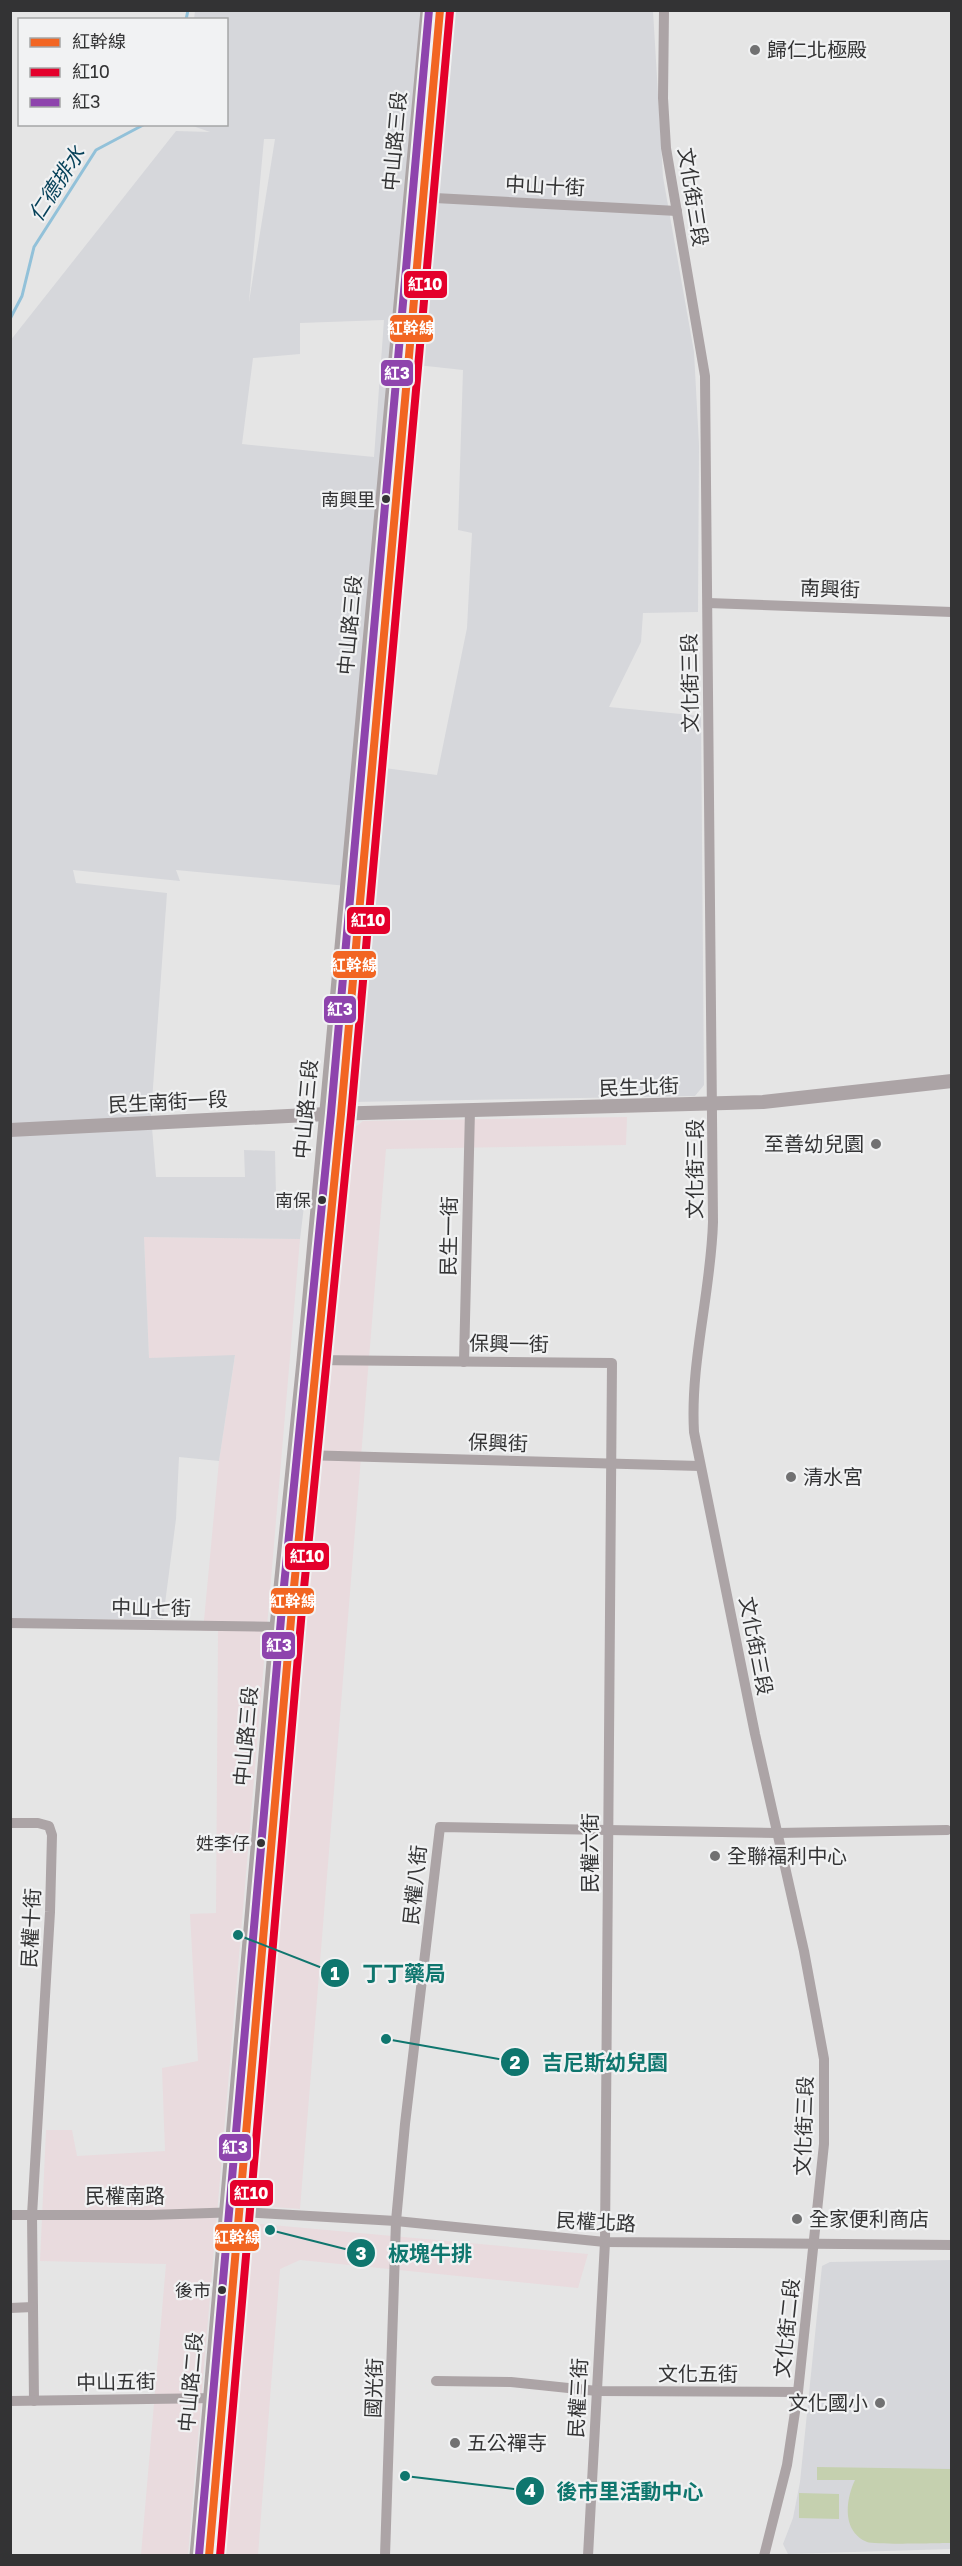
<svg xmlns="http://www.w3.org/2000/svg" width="962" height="2566" font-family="'Golos Text','Noto Sans TC',sans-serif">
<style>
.commercial{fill:#e9dbde}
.built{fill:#d6d7db;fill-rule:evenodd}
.green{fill:#c5d0af}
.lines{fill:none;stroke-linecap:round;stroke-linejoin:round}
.stream{stroke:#92c1d9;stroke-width:3}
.minor{stroke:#aca4a6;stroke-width:10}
.tertiary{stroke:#aca4a6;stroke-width:14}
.secondary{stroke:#aba4a5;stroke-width:15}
.bus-1-casing{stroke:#f1f2f3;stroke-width:12}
.bus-2-casing{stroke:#f1f2f3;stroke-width:12}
.bus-3-casing{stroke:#f1f2f3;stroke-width:12}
.bus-1{stroke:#f26522;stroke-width:8}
.bus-2{stroke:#e4002b;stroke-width:8}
.bus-3{stroke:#8e44ad;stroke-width:8}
.poi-dot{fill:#717172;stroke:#f1f2f3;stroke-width:2}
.bus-dot{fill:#333334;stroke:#f1f2f3;stroke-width:2}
.labels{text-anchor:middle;stroke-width:4.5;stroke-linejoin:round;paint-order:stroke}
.bus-label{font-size:18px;fill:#333334;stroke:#f1f2f3;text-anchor:end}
.poi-label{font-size:20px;fill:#333334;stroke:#f1f2f3;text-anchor:start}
.street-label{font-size:20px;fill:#333334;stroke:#f1f2f3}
.water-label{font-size:21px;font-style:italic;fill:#07425a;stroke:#f1f2f3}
.leader{fill:none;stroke:#0f766e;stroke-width:2}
.callout-dot{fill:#0f766e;stroke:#f1f2f3;stroke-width:2}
.mark-label{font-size:18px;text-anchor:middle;font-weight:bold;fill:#fff}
.callout-label{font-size:21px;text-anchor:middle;font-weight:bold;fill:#0f766e;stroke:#f1f2f3;stroke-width:4.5;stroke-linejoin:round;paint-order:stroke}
.line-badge{stroke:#f1f2f3;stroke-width:2}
.badge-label{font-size:16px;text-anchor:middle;font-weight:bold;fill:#fff}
</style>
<rect width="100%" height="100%" fill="#e5e5e5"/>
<g class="commercial">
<path d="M 627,1117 L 626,1145 L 386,1149 L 300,2209 L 259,2206 L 249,2187 L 345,1135 L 363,1121 Z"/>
<path d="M 144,1237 L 300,1239 L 188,2555 L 141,2555 L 166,2264 L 40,2261 L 46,2130 L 72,2130 L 77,2156 L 165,2151 L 162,2068 L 198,2061 L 190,1914 L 216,1913 L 218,1631 L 203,1631 L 219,1461 L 235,1356 L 149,1358 Z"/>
<path d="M 261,2224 L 588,2254 L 578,2288 L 300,2260 L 280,2269 L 258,2555 L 220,2556 L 246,2233 Z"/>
</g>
<g class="built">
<path d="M 195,11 L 653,11 L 663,177 L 694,352 L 699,445 L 698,612 L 643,613 L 641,642 L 609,707 L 701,716 L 704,1085 L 695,1096 L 351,1102 L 369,888 L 176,870 L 180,881 L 73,870 L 76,883 L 167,893 L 151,1115 L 156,1177 L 245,1177 L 244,1150 L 275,1151 L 276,1196 L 305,1198 L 300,1239 L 144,1237 L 149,1358 L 235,1355 L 219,1461 L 179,1457 L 176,1519 L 163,1619 L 11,1619 L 10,341 L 176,131 L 210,132 L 190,125 L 226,124 L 226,20 L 194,19 ZM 264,139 L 275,139 L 249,302 L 249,301 ZM 384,320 L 374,457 L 242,444 L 253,358 L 300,354 L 300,323 ZM 417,365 L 463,370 L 458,530 L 472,533 L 467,628 L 437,775 L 377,767 Z"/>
<path d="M 951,2260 L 951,2549 L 788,2554 L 783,2544 L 793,2518 L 800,2482 L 822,2266 L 830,2262 Z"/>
</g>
<g class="green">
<path d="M 817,2467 L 951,2469 L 951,2543 C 937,2543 876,2545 867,2542 C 841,2531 846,2499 855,2480 L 817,2480 Z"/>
<path d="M 799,2493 L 839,2494 L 839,2519 L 799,2518 Z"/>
</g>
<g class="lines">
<g class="stream">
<path d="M 186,20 L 188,10"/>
<path d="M 10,319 L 22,296 L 34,247 L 96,150 L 145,124"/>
</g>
<g class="minor">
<path d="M 664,10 L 663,98 L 666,148 L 705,376 L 713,1222 C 711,1292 690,1362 694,1432 L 755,1734 L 804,1951 L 824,2059 L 824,2144 L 798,2392 L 787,2465 L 764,2556"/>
<path d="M 416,197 L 677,211"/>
<path d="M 708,603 L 952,612"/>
<path d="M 311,1360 L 612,1363 L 605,2242 L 588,2556"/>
<path d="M 464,1362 L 470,1110"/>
<path d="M 302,1455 L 700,1466"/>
<path d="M 10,1623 L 283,1627"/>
<path d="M 10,1823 L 38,1823 L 49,1826 L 52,1835 L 50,1912 L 32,2215 L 34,2401"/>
<path d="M 10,2215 L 150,2215 L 240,2212 L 396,2221 L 605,2242 L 952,2245"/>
<path d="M 10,2308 L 33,2307"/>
<path d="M 436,2381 L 511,2382 L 597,2391 L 798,2392"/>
<path d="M 10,2401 L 217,2398"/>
<path d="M 385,2556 L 396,2221 L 405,2124 L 440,1827 L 777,1833 L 947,1830"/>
</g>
<path class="tertiary" d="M 10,1130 L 327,1114 L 763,1102 L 952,1081"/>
<g class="secondary">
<path d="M 197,2556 L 277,1627 L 304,1361 L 428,10"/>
<path d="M 209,2556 L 293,1597 L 341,1114 L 440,10"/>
</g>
<defs>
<path id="bus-1" d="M 209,2556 L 293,1597 L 341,1114 L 440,10"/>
<path id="bus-2" d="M 220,2556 L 303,1598 L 351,1115 L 450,11"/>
<path id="bus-3" d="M 199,2555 L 283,1596 L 331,1113 L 429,10"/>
</defs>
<use href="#bus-1" class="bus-1-casing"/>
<use href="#bus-2" class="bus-2-casing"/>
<use href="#bus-3" class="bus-3-casing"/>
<use href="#bus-1" class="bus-1"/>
<use href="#bus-2" class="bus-2"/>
<use href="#bus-3" class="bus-3"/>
</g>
<g class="poi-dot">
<circle cx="755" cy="50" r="6"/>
<circle cx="876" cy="1144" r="6"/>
<circle cx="791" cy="1477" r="6"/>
<circle cx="715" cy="1856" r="6"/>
<circle cx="797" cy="2219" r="6"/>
<circle cx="880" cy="2403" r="6"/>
<circle cx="455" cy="2443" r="6"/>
</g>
<g class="bus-dot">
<circle cx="386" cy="499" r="5"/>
<circle cx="322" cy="1200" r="5"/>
<circle cx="261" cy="1843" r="5"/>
<circle cx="222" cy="2290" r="5"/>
</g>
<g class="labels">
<g class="bus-label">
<text x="375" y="506">南興里</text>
<text x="311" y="1207">南保</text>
<text x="250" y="1850">姓李仔</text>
<text x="211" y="2297">後市</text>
</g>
<g class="poi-label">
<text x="767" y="57">歸仁北極殿</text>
<text x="864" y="1151" text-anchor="end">至善幼兒園</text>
<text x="803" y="1484">清水宮</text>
<text x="727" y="1863">全聯福利中心</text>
<text x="809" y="2226">全家便利商店</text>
<text x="868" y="2410" text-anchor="end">文化國小</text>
<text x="467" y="2450">五公禪寺</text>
</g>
<g class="street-label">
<text transform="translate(395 141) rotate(-85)" y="7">中山路三段</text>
<text transform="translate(545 186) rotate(3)" y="7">中山十街</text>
<text transform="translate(693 197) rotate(81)" y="7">文化街三段</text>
<text transform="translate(830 589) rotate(2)" y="7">南興街</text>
<text transform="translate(350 625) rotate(-85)" y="7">中山路三段</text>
<text transform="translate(690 683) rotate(-91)" y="7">文化街三段</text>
<text transform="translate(639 1087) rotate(-2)" y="7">民生北街</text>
<text transform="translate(168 1102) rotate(-3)" y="7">民生南街一段</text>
<text transform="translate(306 1109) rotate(-85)" y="7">中山路三段</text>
<text transform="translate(695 1169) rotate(-90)" y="7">文化街三段</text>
<text transform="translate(449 1236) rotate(-89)" y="7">民生一街</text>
<text transform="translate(509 1344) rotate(1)" y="7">保興一街</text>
<text transform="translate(498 1443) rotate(2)" y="7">保興街</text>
<text transform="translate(151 1608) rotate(1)" y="7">中山七街</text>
<text transform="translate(756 1646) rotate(79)" y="7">文化街三段</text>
<text transform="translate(246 1736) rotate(-85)" y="7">中山路三段</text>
<text transform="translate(590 1853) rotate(-90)" y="7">民權六街</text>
<text transform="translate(415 1885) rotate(-84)" y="7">民權八街</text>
<text transform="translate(31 1928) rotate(-87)" y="7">民權十街</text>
<text transform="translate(804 2126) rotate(-88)" y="7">文化街三段</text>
<text x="125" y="2203">民權南路</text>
<text transform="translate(596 2222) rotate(3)" y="7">民權北路</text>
<text transform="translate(787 2328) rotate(-84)" y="7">文化街二段</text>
<text x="698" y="2381">文化五街</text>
<text transform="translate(116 2382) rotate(-1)" y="7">中山五街</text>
<text transform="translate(191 2382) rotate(-85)" y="7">中山路二段</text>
<text transform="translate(374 2388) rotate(-88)" y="7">國光街</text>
<text transform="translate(578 2398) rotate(-87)" y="7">民權三街</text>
</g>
<g class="water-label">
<text transform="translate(57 184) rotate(-57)" y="7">仁德排水</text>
</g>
</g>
<path class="leader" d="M238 1935L335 1973M386 2039L515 2062M270 2230L361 2253M405 2476L530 2491"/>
<g class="callout-dot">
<circle cx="238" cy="1935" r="6"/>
<circle cx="386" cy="2039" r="6"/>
<circle cx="270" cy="2230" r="6"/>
<circle cx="405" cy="2476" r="6"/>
<circle cx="335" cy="1973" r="15"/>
<circle cx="515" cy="2062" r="15"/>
<circle cx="361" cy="2253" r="15"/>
<circle cx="530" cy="2491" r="15"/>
</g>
<g class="mark-label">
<text x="335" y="1980">1</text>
<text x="515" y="2069">2</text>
<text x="361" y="2260">3</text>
<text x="530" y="2497">4</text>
</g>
<g class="callout-label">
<text x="404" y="1981">丁丁藥局</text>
<text x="605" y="2070">吉尼斯幼兒園</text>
<text x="430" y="2261">板塊牛排</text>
<text x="630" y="2499">後市里活動中心</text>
</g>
<g class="line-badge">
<rect x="403" y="270" width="45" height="29" rx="6" fill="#e4002b"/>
<rect x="389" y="314" width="45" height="29" rx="6" fill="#f26522"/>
<rect x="380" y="359" width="34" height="28" rx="6" fill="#8e44ad"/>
<rect x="346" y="906" width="45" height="29" rx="6" fill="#e4002b"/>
<rect x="332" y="950" width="45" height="29" rx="6" fill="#f26522"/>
<rect x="323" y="995" width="34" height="29" rx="6" fill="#8e44ad"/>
<rect x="284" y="1542" width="46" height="29" rx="6" fill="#e4002b"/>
<rect x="270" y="1587" width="45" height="28" rx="6" fill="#f26522"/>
<rect x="261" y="1631" width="35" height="29" rx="6" fill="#8e44ad"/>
<rect x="218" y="2133" width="34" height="29" rx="6" fill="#8e44ad"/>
<rect x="229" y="2179" width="45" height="28" rx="6" fill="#e4002b"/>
<rect x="214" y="2223" width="46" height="29" rx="6" fill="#f26522"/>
</g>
<g class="badge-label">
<text x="425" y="290">紅10</text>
<text x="411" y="334">紅幹線</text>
<text x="397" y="379">紅3</text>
<text x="368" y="926">紅10</text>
<text x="354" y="971">紅幹線</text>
<text x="340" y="1015">紅3</text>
<text x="307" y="1562">紅10</text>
<text x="293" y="1607">紅幹線</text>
<text x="279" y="1651">紅3</text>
<text x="235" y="2153">紅3</text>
<text x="251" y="2199">紅10</text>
<text x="237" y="2243">紅幹線</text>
</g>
<rect width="962" height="2566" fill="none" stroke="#333334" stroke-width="24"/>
<rect x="18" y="18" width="210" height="108" fill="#f1f2f3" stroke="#a5a6a7" stroke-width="1.5"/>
<rect x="30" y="38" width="30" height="9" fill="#f26522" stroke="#a5a6a7" stroke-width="1.5"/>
<text x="72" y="48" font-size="18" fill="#333334">紅幹線</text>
<rect x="30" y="68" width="30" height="9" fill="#e4002b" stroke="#a5a6a7" stroke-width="1.5"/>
<text x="72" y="78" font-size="18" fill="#333334">紅10</text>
<rect x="30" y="98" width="30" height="9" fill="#8e44ad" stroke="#a5a6a7" stroke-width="1.5"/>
<text x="72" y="108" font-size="18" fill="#333334">紅3</text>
</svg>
